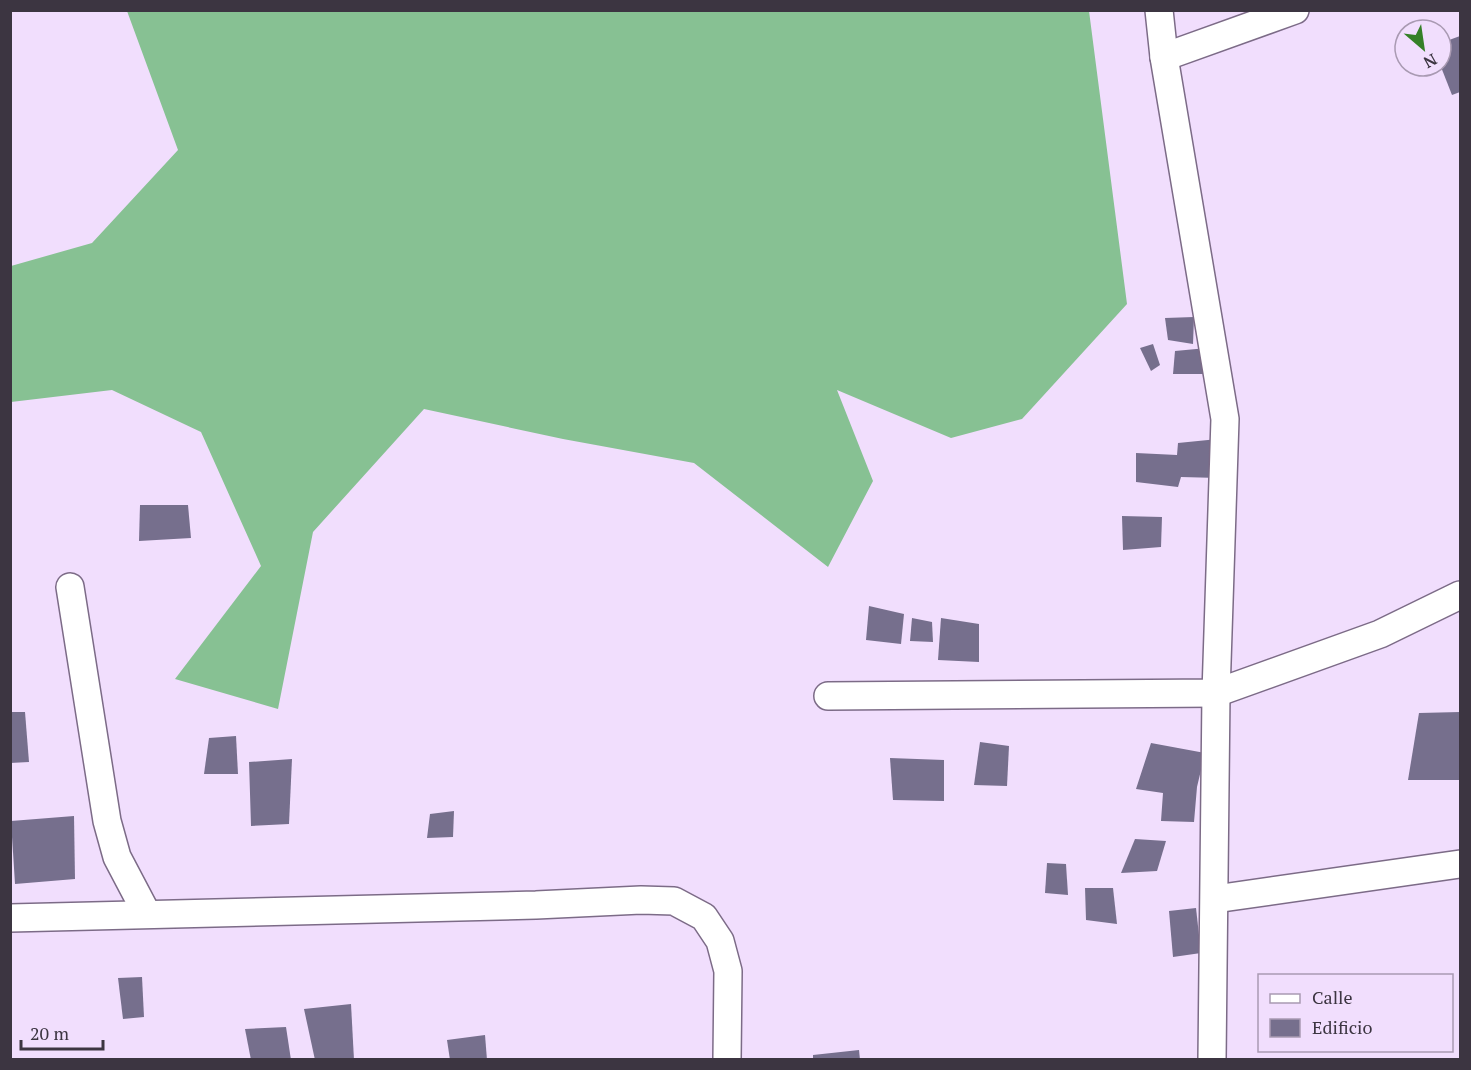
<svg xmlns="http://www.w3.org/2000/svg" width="1471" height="1070" font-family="'PT Serif',serif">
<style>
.forest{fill:#87c193}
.building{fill:#766f8d}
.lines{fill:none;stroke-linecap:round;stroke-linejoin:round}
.minor-casing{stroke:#7c6b87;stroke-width:30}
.minor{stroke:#fff;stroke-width:27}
</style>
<rect width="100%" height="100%" fill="#f1defd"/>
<path class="forest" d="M 127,11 L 1089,11 L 1127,304 L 1022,419 L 951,438 L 837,390 L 873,481 L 828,567 L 694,463 L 563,439 L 424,409 L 313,532 L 278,709 L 175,679 L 261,566 L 201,432 L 112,390 L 11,402 L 11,266 L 92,243 L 178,150 Z"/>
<g class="building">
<path d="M 1460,36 L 1460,92 L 1452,95 L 1441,67 L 1441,43 Z"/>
<path d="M 1194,317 L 1193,344 L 1168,340 L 1165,318 Z"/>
<path d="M 1153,344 L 1160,365 L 1151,371 L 1140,348 Z"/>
<path d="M 1207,348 L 1210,374 L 1173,374 L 1175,351 Z"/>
<path d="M 1218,439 L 1219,478 L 1181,477 L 1178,487 L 1136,482 L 1136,453 L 1177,455 L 1178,443 Z"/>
<path d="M 140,505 L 188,505 L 191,538 L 139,541 Z"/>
<path d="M 1122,516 L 1162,517 L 1161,547 L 1123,550 Z"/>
<path d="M 869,606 L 904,614 L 901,644 L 866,640 Z"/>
<path d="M 912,618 L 932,622 L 933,642 L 910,641 Z"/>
<path d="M 941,618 L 979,624 L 979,662 L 938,660 Z"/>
<path d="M 10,712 L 25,712 L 29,762 L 10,763 Z"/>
<path d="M 1460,712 L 1460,780 L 1408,780 L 1419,713 Z"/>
<path d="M 236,736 L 238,774 L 204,774 L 209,738 Z"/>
<path d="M 980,742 L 1009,746 L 1007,786 L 974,785 Z"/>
<path d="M 1151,743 L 1205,753 L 1197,787 L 1194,822 L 1161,821 L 1163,793 L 1136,789 Z"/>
<path d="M 890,758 L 944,760 L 944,801 L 893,800 Z"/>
<path d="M 292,759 L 289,824 L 251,826 L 249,762 Z"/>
<path d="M 454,811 L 453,837 L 427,838 L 430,814 Z"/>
<path d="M 74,816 L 75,879 L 15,884 L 11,821 Z"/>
<path d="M 1135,839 L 1166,841 L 1157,871 L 1121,873 Z"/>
<path d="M 1047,863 L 1066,864 L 1068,895 L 1045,893 Z"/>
<path d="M 1085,888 L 1113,888 L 1117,924 L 1086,920 Z"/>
<path d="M 1196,908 L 1201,953 L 1173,957 L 1169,911 Z"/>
<path d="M 142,977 L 144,1017 L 123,1019 L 118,978 Z"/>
<path d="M 351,1004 L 354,1060 L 315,1060 L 304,1009 Z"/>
<path d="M 286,1027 L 291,1060 L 251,1060 L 245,1029 Z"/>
<path d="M 485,1035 L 487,1060 L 450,1060 L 447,1040 Z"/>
<path d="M 859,1050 L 860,1060 L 813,1060 L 813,1055 Z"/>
</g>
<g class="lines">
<defs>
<g id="minor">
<path d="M 1159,10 L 1164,57 L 1225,419 L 1216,693 L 1212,1060"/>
<path d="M 1164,57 L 1295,10"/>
<path d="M 70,587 L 107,821 L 117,857 L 147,914"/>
<path d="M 828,696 L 1216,693 L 1380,634 L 1460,595"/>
<path d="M 1215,899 L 1460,864"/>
<path d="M 10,918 L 536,905 L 641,900 L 674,901 L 704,917 L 720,941 L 728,971 L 727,1060"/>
</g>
</defs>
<use href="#minor" class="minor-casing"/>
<use href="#minor" class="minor"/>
</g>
<rect width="1471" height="1070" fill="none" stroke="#3c3541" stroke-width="24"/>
<rect x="1258" y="974" width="195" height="78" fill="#f1defd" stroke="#a99ab2" stroke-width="1.5"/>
<rect x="1270" y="994" width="30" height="9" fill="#ffffff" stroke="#a99ab2" stroke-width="1.5"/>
<text x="1312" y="1004" font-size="18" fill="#3c3541">Calle</text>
<rect x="1270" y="1019" width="30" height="18" fill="#766f8d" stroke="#a99ab2" stroke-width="1.5"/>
<text x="1312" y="1034" font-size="18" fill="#3c3541">Edificio</text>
<g transform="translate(1423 48) rotate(151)"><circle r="28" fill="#f1defd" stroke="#a99ab2" stroke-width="1.5"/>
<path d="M0-4.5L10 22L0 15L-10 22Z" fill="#358028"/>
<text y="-9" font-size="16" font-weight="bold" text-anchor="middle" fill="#3c3541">N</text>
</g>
<path d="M21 1040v9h82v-9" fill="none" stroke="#3c3541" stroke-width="3"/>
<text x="30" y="1040" font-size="18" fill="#3c3541" stroke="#f1defd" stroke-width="4.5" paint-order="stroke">20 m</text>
</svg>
